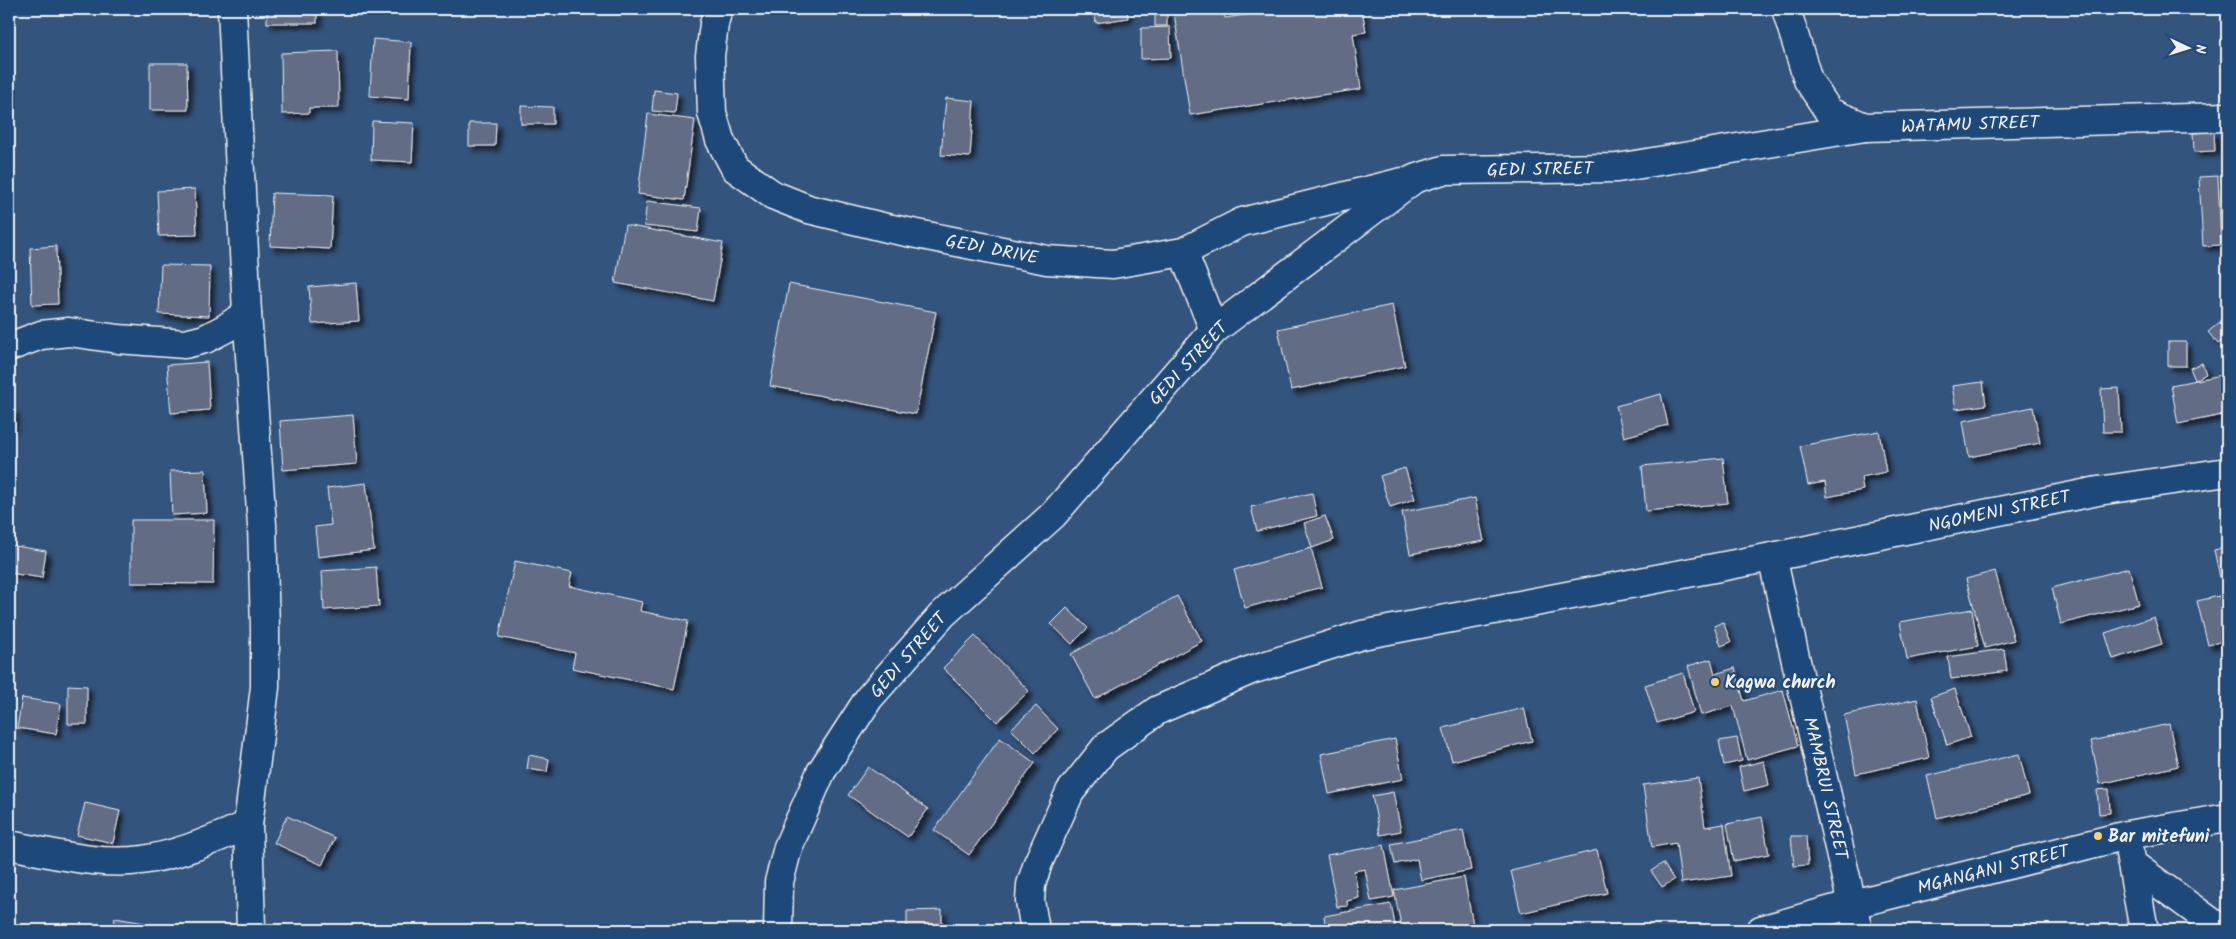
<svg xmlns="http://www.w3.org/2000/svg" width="2236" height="939" font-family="Kalam,sans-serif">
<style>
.building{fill:#636c85;stroke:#f4f1e8;filter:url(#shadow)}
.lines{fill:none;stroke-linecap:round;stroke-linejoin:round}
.minor-casing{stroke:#f4f1e8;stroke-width:31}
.minor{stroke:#1f4a7a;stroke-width:28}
.poi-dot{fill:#ffd166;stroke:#1f4a7a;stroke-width:2}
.labels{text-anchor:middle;stroke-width:4;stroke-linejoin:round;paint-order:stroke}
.street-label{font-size:18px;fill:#f4f1e8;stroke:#1f4a7a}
.poi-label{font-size:18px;font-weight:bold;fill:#f4f1e8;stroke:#1f4a7a;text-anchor:start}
</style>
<defs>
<filter id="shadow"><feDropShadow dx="4.5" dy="4.5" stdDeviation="2.5" flood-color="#0009"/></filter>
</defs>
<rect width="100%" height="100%" fill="#33547d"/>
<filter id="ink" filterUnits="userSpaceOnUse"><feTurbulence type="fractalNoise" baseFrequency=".02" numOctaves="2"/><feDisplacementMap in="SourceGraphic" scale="10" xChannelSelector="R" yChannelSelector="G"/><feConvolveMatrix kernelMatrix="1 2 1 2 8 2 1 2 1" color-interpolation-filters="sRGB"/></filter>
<g filter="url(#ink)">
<g class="building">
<rect x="267" y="9" width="50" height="14"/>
<path d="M 1094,9 L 1127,9 L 1128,18 L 1096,23 Z"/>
<path d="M 1205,9 L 1223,9 L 1225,18 L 1271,11 L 1271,9 L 1362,9 L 1366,32 L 1353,34 L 1361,89 L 1190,115 L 1174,13 Z"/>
<rect x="1155" y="10" width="12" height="16"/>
<path d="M 1170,27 L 1171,58 L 1141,59 L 1141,28 Z"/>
<path d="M 373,39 L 411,42 L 409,99 L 370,96 Z"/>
<path d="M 338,51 L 339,108 L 309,108 L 309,113 L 282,114 L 281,53 Z"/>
<path d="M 150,63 L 187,63 L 188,110 L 150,110 Z"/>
<path d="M 654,90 L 677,93 L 675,113 L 652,111 Z"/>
<path d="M 946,98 L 974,101 L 970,157 L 941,155 Z"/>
<path d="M 521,106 L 553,107 L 553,124 L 521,124 Z"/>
<path d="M 648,114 L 695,120 L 684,200 L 638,194 Z"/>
<path d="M 372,121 L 414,123 L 412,162 L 371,160 Z"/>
<path d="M 469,123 L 496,123 L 495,146 L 469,146 Z"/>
<path d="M 2214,132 L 2215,151 L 2194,152 L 2193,133 Z"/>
<path d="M 2227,167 L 2227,232 L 2223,168 Z"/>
<path d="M 2218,176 L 2221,245 L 2203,246 L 2199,177 Z"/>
<path d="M 195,189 L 197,235 L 159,236 L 157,191 Z"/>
<path d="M 272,193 L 333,195 L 330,249 L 270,246 Z"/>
<path d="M 647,201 L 701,208 L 698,232 L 644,226 Z"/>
<path d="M 625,225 L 723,243 L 713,301 L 615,283 Z"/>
<path d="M 56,246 L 58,304 L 32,305 L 30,248 Z"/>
<path d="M 161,265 L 210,266 L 209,316 L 159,314 Z"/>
<path d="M 356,283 L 359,321 L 312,324 L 309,287 Z"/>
<path d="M 789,284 L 936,312 L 916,414 L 770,386 Z"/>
<path d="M 1392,305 L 1405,366 L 1291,390 L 1278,329 Z"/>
<path d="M 2220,322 L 2227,331 L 2227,336 L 2218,344 L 2208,332 Z"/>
<rect x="2168" y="342" width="18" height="24"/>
<path d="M 207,362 L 210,410 L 171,413 L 167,365 Z"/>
<path d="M 2202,363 L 2206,374 L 2195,380 L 2190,368 Z"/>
<path d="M 2227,374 L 2227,414 L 2178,424 L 2171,385 Z"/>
<path d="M 1983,382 L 1986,405 L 1956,409 L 1952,386 Z"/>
<path d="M 2119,388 L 2121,432 L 2103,432 L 2101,389 Z"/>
<path d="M 1661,394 L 1668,425 L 1624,437 L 1616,406 Z"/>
<path d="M 2033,407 L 2040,443 L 1969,457 L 1963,421 Z"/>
<path d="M 9,410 L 15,411 L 11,430 L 9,429 Z"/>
<path d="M 353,415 L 357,464 L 283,470 L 280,421 Z"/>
<path d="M 1879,431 L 1886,472 L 1861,477 L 1863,490 L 1827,497 L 1825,482 L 1808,485 L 1800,446 Z"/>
<path d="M 1723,458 L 1728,503 L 1646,511 L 1642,466 Z"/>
<path d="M 1405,468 L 1415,499 L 1390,507 L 1380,476 Z"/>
<path d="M 205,470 L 207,513 L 172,515 L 170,471 Z"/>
<path d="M 366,483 L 374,550 L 318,557 L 315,527 L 331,525 L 327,488 Z"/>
<path d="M 1312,493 L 1317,516 L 1257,531 L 1251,507 Z"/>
<path d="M 1475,498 L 1484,541 L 1410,554 L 1402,512 Z"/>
<path d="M 1325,516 L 1334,540 L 1312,548 L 1304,523 Z"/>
<path d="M 131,520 L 214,520 L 213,584 L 131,583 Z"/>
<path d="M 9,545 L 46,551 L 42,578 L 9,573 Z"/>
<path d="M 2227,547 L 2227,586 L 2222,587 L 2214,550 Z"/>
<path d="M 1311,548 L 1322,587 L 1245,608 L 1234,570 Z"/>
<path d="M 515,561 L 572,573 L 569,586 L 642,602 L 640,611 L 688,621 L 674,689 L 572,668 L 575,653 L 499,637 Z"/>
<path d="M 376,567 L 379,606 L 324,610 L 322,571 Z"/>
<path d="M 2129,568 L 2139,604 L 2061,624 L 2052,588 Z"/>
<path d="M 1995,571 L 2014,640 L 1985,648 L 1966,579 Z"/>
<path d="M 1177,596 L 1202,641 L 1095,699 L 1071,654 Z"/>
<path d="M 2219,596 L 2222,607 L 2227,606 L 2227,640 L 2208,645 L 2197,601 Z"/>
<path d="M 1067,608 L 1088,628 L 1072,644 L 1051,624 Z"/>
<path d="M 1972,609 L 1978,646 L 1907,659 L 1900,622 Z"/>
<path d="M 2154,617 L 2162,644 L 2113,659 L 2105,633 Z"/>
<path d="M 1723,622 L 1731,642 L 1721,646 L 1714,626 Z"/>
<path d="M 975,636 L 1029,691 L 997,722 L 943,668 Z"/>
<path d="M 2004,649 L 2007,671 L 1951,679 L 1948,657 Z"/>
<path d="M 1711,659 L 1715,674 L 1735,668 L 1744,701 L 1783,690 L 1798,746 L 1747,760 L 1733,706 L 1701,715 L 1688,666 Z"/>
<path d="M 1683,673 L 1694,712 L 1657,723 L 1645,685 Z"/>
<path d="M 68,685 L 87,686 L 87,724 L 68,724 Z"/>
<path d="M 1955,689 L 1971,737 L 1947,745 L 1931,697 Z"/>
<path d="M 22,698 L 61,704 L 56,734 L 17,728 Z"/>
<path d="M 1917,699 L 1929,758 L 1856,774 L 1844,715 Z"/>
<path d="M 1036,706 L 1058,729 L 1035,753 L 1011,729 Z"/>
<path d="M 1524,708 L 1532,741 L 1452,761 L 1443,728 Z"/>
<path d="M 2169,724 L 2178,766 L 2100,784 L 2091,741 Z"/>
<path d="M 1000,738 L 1035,763 L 969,855 L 934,830 Z"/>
<path d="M 1737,738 L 1742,761 L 1724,765 L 1719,741 Z"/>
<path d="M 1395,739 L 1403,779 L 1329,794 L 1321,754 Z"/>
<path d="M 2019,754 L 2029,795 L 1937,818 L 1927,776 Z"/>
<path d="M 529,755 L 549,759 L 547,772 L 527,769 Z"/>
<path d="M 1764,761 L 1769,785 L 1744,791 L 1739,767 Z"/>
<path d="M 868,767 L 928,809 L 908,837 L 848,795 Z"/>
<path d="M 1698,778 L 1705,827 L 1724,824 L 1731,876 L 1681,883 L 1676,843 L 1652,847 L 1643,785 Z"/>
<path d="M 2109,789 L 2110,813 L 2099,814 L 2097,790 Z"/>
<path d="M 1393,792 L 1401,831 L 1380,835 L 1372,796 Z"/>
<path d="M 85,803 L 120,811 L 113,843 L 77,835 Z"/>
<path d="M 287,816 L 335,838 L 322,865 L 274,843 Z"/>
<path d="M 1762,817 L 1769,854 L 1734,861 L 1727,824 Z"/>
<path d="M 1463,830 L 1471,870 L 1421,880 L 1417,859 L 1395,864 L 1391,844 Z"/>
<path d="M 1791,836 L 1806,836 L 1808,865 L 1794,866 Z"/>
<path d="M 1384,845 L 1394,897 L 1371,901 L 1365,869 L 1354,871 L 1359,898 L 1347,901 L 1348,906 L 1337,907 L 1327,855 Z"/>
<path d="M 1597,850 L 1607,893 L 1521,913 L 1511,871 Z"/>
<path d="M 1663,863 L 1674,880 L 1662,887 L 1651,871 Z"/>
<path d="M 1464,877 L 1474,930 L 1402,930 L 1394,890 Z"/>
<path d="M 1391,904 L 1396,930 L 1326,930 L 1324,916 Z"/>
<path d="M 942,910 L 942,930 L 977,930 L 907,930 L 907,911 Z"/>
<path d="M 115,918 L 145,923 L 144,930 L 113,930 Z"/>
<path d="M 1291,922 L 1293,930 L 1253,930 Z"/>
<path d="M 305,926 L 305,930 L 259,930 L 259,928 Z"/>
</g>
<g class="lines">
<defs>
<g id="minor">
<path d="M 232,9 L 247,313 L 262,525 L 265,628 L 265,687 L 248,825 L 251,930"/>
<path d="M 718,9 L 714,24 L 710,56 L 712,113 L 720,140 L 735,168 L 773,195 L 808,209 L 887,228 L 1047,260 L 1113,264 L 1183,252 L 1242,222 L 1402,182"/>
<path d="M 1786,9 L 1808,80 L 1829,112 L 1865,127 L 2227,117"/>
<path d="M 1183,252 L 1214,330"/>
<path d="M 9,347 L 41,335 L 69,332 L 118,339 L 185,344 L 205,339 L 226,328 L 247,313"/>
<path d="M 1772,557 L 1858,930"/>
<path d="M 9,845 C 52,853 98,866 142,860 C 179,855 214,839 248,825"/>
<path d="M 2130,854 L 2144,930"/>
<path d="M 2132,864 L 2222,930"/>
<path d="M 778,930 L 779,882 L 788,847 L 821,772 L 869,698 L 943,614 L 1053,515 L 1214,330 L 1414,179 L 1443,170 L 1617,168 L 1865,127"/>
<path d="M 1035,930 L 1030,901 L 1031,885 L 1038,863 L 1070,792 L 1106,747 L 1158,710 L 1251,670 L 1362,635 L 1772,557 L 2098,491 L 2227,472"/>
<path d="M 1761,930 L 1853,904 L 2127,835 L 2227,818"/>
</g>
</defs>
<use href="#minor" class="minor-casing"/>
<use href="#minor" class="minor"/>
</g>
</g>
<g class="poi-dot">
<circle cx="1715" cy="682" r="5"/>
<circle cx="2098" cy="836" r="5"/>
</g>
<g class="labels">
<g class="street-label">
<text transform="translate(1970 124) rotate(-2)" y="6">WATAMU STREET</text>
<text transform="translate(1540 169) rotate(-1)" y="6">GEDI STREET</text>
<text transform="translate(992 249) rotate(11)" y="6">GEDI DRIVE</text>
<text transform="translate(1188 363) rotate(-47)" y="6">GEDI STREET</text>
<text transform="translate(1999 511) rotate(-12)" y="6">NGOMENI STREET</text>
<text transform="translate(908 655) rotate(-49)" y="6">GEDI STREET</text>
<text transform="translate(1826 788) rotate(77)" y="6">MAMBRUI STREET</text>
<text transform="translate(1993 869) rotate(-14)" y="6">MGANGANI STREET</text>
</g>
<g class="poi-label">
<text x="1725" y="688">Kagwa church</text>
<text x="2108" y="842">Bar mitefuni</text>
</g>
</g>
<rect width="2236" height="939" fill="none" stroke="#1f4a7a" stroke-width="30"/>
<rect x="15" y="15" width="2206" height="909" fill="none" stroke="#f4f1e8" stroke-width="2" filter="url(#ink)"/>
<g transform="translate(2188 48) rotate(94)" stroke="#1f4a7a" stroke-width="4" paint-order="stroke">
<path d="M0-4L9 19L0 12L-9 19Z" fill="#f4f1e8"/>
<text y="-8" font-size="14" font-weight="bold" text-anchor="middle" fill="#f4f1e8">N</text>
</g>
</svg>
